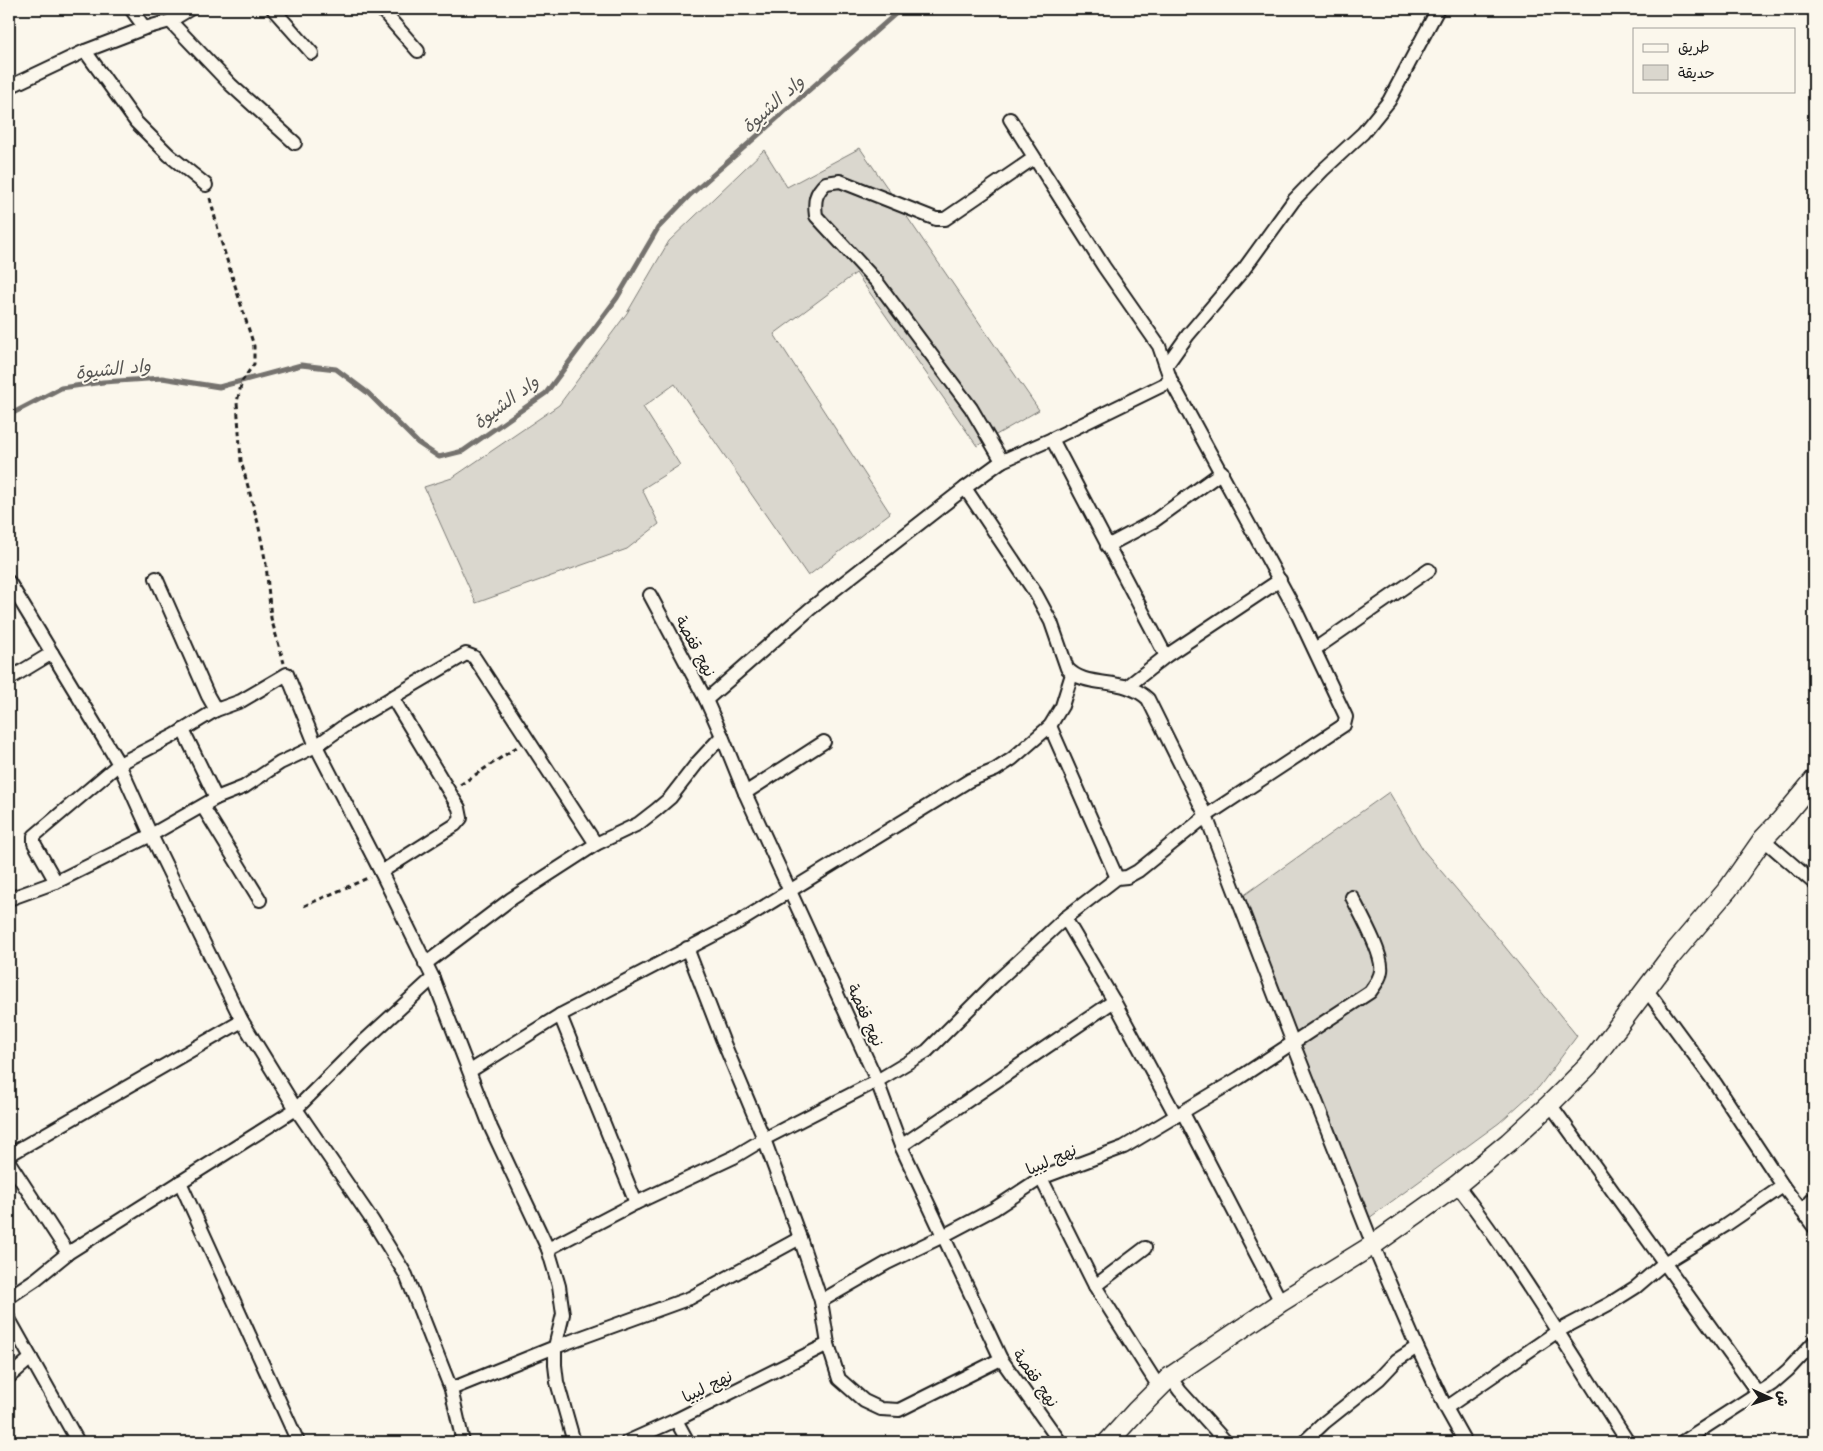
<svg xmlns="http://www.w3.org/2000/svg" width="1823" height="1451" font-family="'Architects Daughter','Playpen Sans Arabic',sans-serif">
<style>
.green{fill:#dad7ce;stroke:#7b7a75}
.lines{fill:none;stroke-linecap:round;stroke-linejoin:round}
.stream{stroke:#74726e;stroke-width:5}
.minor-casing{stroke:#1c1c1c;stroke-width:16}
.secondary-casing{stroke:#1c1c1c;stroke-width:22}
.path{stroke:#1c1c1c;stroke-width:3;stroke-dasharray:5 4;stroke-linecap:butt}
.minor{stroke:#fbf7ec;stroke-width:12}
.secondary{stroke:#fbf7ec;stroke-width:19}
.labels{text-anchor:middle;stroke-width:4;stroke-linejoin:round;paint-order:stroke}
.street-label{font-size:16px;fill:#1c1c1c;stroke:#fbf7ec}
.water-label{font-size:18px;font-style:italic;fill:#575653;stroke:#fbf7ec}
</style>
<rect width="100%" height="100%" fill="#fbf7ec"/>
<filter id="ink" filterUnits="userSpaceOnUse"><feTurbulence type="fractalNoise" baseFrequency=".02" numOctaves="2"/><feDisplacementMap in="SourceGraphic" scale="10" xChannelSelector="R" yChannelSelector="G"/><feConvolveMatrix kernelMatrix="1 2 1 2 8 2 1 2 1" color-interpolation-filters="sRGB"/></filter>
<g filter="url(#ink)">
<g class="green">
<path d="M 860,148 L 1039,410 L 977,446 L 856,273 L 774,334 L 890,513 L 808,576 L 675,384 L 643,407 L 680,465 L 642,489 L 659,524 L 627,549 L 476,603 L 424,487 L 452,478 L 559,405 L 627,313 L 669,241 L 764,150 L 787,187 Z"/>
<path d="M 1389,792 L 1424,851 L 1497,937 L 1577,1036 L 1539,1087 L 1499,1123 L 1365,1221 L 1243,896 Z"/>
</g>
<g class="lines">
<path class="stream" d="M 9,418 L 13,413 L 61,388 L 103,382 L 162,378 L 219,387 L 301,365 L 336,369 L 368,393 L 418,443 L 439,457 L 463,451 L 546,393 L 617,298 L 658,228 L 689,196 L 901,9"/>
<defs>
<g id="minor">
<path d="M 131,9 L 145,28"/>
<path d="M 273,9 L 312,53"/>
<path d="M 381,9 L 418,51"/>
<path d="M 170,21 L 231,85 L 295,143"/>
<path d="M 85,51 L 136,122 L 169,155 L 206,185"/>
<path d="M 9,87 L 85,51 L 145,28 L 170,21 L 190,9"/>
<path d="M 1166,366 L 1188,335 L 1244,269 L 1294,200 L 1323,170 L 1363,133 L 1389,101 L 1438,9"/>
<path d="M 1052,439 L 1166,656"/>
<path d="M 1002,461 L 971,408 L 877,282 L 816,216 C 814,201 815,193 826,183 L 840,181 L 936,219 L 945,219 L 1034,158"/>
<path d="M 965,488 L 1036,594 L 1051,622 L 1067,668 C 1086,690 1123,675 1148,699 L 1206,816 L 1293,1043 L 1373,1245 L 1417,1347 L 1446,1408 L 1465,1442"/>
<path d="M 1107,546 L 1154,521 L 1222,472"/>
<path d="M 9,582 L 119,764 L 151,835 L 242,1021 L 296,1109 L 372,1220 L 406,1275 L 451,1389 L 463,1442"/>
<path d="M 650,595 L 706,700 L 722,736 L 745,793 L 877,1081 L 901,1146 L 1001,1359 L 1060,1442"/>
<path d="M 1315,649 L 1429,570"/>
<path d="M 9,679 L 52,653"/>
<path d="M 1128,686 L 1166,656 L 1280,580"/>
<path d="M 706,700 L 810,609 L 965,488 L 1002,461 L 1052,439 L 1171,381"/>
<path d="M 216,710 L 241,701 L 287,674 L 316,746 L 381,872 L 433,978 L 491,1128 L 548,1249 L 559,1286 L 563,1314 L 555,1347 L 555,1365 L 557,1382 L 574,1442"/>
<path d="M 1050,726 L 1117,878"/>
<path d="M 183,730 L 216,798"/>
<path d="M 745,793 L 824,742"/>
<path d="M 203,807 L 260,900"/>
<path d="M 1763,839 L 1814,883"/>
<path d="M 381,872 L 455,825 L 461,818 L 459,808 L 392,697"/>
<path d="M 56,882 L 34,843 L 34,836 L 119,764 L 175,735 L 216,710 L 208,696 L 156,578"/>
<path d="M 9,899 L 56,882 L 151,835 L 216,798 L 244,787 L 280,763 L 316,746 L 347,724 L 466,654 L 474,657 L 596,844"/>
<path d="M 1065,918 L 1114,1001 L 1176,1116"/>
<path d="M 687,948 L 723,1041 L 764,1139 L 800,1238 L 821,1301 L 828,1344 L 839,1379 L 864,1401 L 881,1409 L 899,1410 L 1001,1359"/>
<path d="M 425,964 L 511,899 L 596,844 L 638,824 L 656,810 L 670,798 L 698,762 L 722,736"/>
<path d="M 1646,989 L 1715,1083 L 1783,1186 L 1814,1227"/>
<path d="M 560,1015 L 636,1203"/>
<path d="M 470,1071 L 560,1015 L 739,922 L 970,780 L 995,770 L 1012,759 L 1050,726 L 1062,706 L 1072,674"/>
<path d="M 1550,1104 L 1758,1393"/>
<path d="M 1183,1113 L 1281,1302"/>
<path d="M 901,1146 L 1114,1001"/>
<path d="M 9,1155 L 242,1021"/>
<path d="M 9,1162 L 68,1253"/>
<path d="M 1041,1178 L 1095,1286 L 1159,1387"/>
<path d="M 180,1182 L 298,1442"/>
<path d="M 1457,1185 C 1520,1267 1572,1356 1628,1442"/>
<path d="M 1802,1211 L 1814,1198"/>
<path d="M 548,1249 L 636,1203 L 734,1157 L 764,1139 L 877,1081 L 927,1051 L 995,983 L 1065,918 L 1117,878 L 1127,877 L 1138,871 L 1206,816 L 1344,725 L 1346,717 L 1296,611 L 1171,381 L 1159,346 L 1104,267 L 1010,119"/>
<path d="M 1095,1286 L 1145,1248"/>
<path d="M 9,1297 L 36,1279 L 68,1253 L 296,1109 L 361,1044 L 433,978"/>
<path d="M 821,1301 L 887,1263 L 943,1236 L 994,1209 L 1041,1178 L 1124,1147 L 1239,1078 L 1370,992 C 1375,985 1380,979 1381,971 C 1384,955 1360,913 1352,897"/>
<path d="M 9,1319 L 78,1442"/>
<path d="M 9,1377 L 31,1358"/>
<path d="M 1170,1377 L 1180,1391 L 1226,1442"/>
<path d="M 451,1389 L 555,1347 L 690,1298 L 800,1238"/>
<path d="M 1446,1408 L 1558,1331 L 1609,1304 L 1636,1287 L 1664,1263 L 1726,1225 L 1783,1186"/>
<path d="M 676,1420 L 688,1442"/>
<path d="M 627,1442 L 676,1420 L 828,1344"/>
<path d="M 1304,1442 L 1325,1422 L 1379,1379 L 1397,1360 L 1417,1347"/>
<path d="M 1682,1442 L 1772,1384 L 1788,1370 L 1814,1342"/>
</g>
<path id="secondary" d="M 1108,1442 L 1137,1410 L 1170,1377 L 1281,1302 L 1373,1245 L 1457,1185 L 1509,1142 L 1550,1104 L 1588,1066 L 1672,955 L 1728,889 L 1763,839 L 1781,820 L 1814,780"/>
</defs>
<use href="#minor" class="minor-casing"/>
<use href="#secondary" class="secondary-casing"/>
<g class="path">
<path d="M 210,198 L 221,241 L 254,346 L 254,364 L 242,381 L 237,402 L 241,461 L 258,523 L 266,564 L 271,618 L 284,663"/>
<path d="M 460,785 L 517,747"/>
<path d="M 304,906 L 370,877"/>
</g>
<use href="#minor" class="minor"/>
<use href="#secondary" class="secondary"/>
</g>
</g>
<g class="labels">
<g class="street-label">
<text transform="translate(696 646) rotate(62)" y="6">نهج قفصة</text>
<text transform="translate(866 1015) rotate(66)" y="6">نهج قفصة</text>
<text transform="translate(1051 1159) rotate(-24)" y="6">نهج ليبيا</text>
<text transform="translate(1036 1378) rotate(55)" y="6">نهج قفصة</text>
<text transform="translate(707 1386) rotate(-26)" y="6">نهج ليبيا</text>
</g>
<g class="water-label">
<text transform="translate(773 104) rotate(-42)" y="6">واد الشيوة</text>
<text transform="translate(113 369) rotate(-6)" y="6">واد الشيوة</text>
<text transform="translate(506 402) rotate(-37)" y="6">واد الشيوة</text>
</g>
</g>
<rect width="1823" height="1451" fill="none" stroke="#fbf7ec" stroke-width="30"/>
<rect x="15" y="15" width="1793" height="1421" fill="none" stroke="#1c1c1c" stroke-width="2" filter="url(#ink)"/>
<rect x="1633" y="28" width="162" height="65" fill="#fbf7ec" stroke="#a29f99"/>
<rect x="1643" y="44" width="25" height="8" fill="#fbf7ec" stroke="#a29f99"/>
<text x="1678" y="52" font-size="15" fill="#1c1c1c">طريق</text>
<rect x="1643" y="65" width="25" height="15" fill="#dad7ce" stroke="#a29f99"/>
<text x="1678" y="78" font-size="15" fill="#1c1c1c">حديقة</text>
<g transform="translate(1770 1398) rotate(93)" stroke="#fbf7ec" stroke-width="4" paint-order="stroke">
<path d="M0-4L9 19L0 12L-9 19Z" fill="#1c1c1c"/>
<text y="-8" font-size="14" font-weight="bold" text-anchor="middle" fill="#1c1c1c">ش</text>
</g>
</svg>
